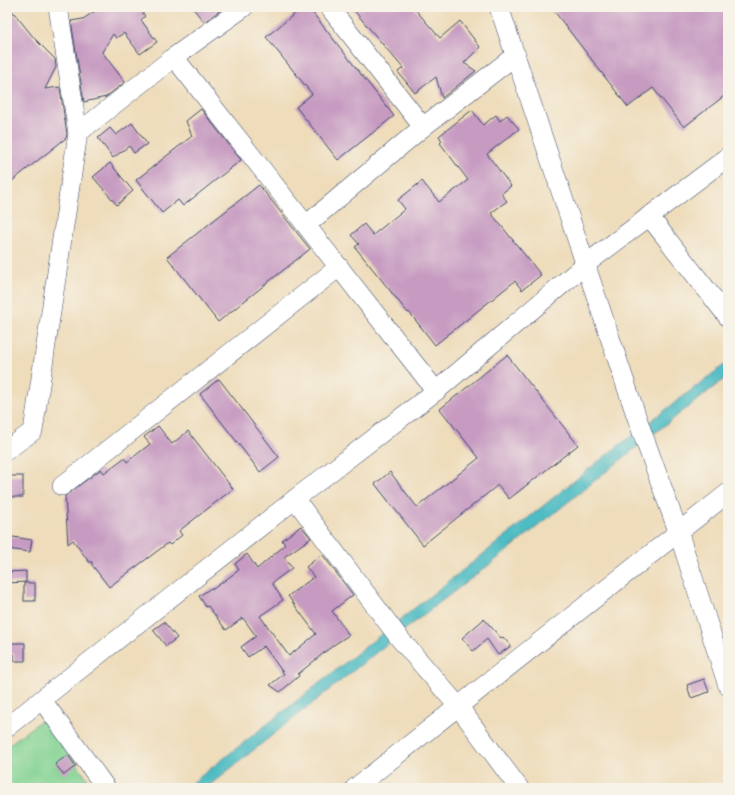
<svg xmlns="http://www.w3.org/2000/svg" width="735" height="795" font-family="Delius,sans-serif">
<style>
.green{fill:#82d292;stroke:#4e8078}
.water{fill:#4dbcc3;stroke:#347690}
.building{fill:#c69ac1}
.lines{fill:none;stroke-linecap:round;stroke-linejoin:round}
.minor-casing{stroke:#3b496c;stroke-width:20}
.minor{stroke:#fff;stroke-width:19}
</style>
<rect width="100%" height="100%" fill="#f7f3e8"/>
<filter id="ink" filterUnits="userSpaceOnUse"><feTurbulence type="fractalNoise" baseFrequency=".025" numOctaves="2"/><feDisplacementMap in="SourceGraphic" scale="8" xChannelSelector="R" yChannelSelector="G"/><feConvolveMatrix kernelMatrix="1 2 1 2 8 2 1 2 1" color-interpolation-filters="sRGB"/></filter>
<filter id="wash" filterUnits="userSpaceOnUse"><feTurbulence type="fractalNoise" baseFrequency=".012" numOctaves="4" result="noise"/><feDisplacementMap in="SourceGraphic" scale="16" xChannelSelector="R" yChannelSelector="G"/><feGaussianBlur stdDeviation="0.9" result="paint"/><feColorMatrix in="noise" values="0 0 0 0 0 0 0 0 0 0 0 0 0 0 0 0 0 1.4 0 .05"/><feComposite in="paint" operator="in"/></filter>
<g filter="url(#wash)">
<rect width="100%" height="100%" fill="#eedcba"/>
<path class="green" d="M 43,719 L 94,788 L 7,788 L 7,746 Z"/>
<path class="water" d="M 728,362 L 728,376 L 623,458 L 502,555 L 422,616 L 206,788 L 186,788 L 477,559 L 609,453 Z"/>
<g id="blocks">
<g class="building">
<path d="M 7,7 L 9,7 L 35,39 L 55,59 L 56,67 L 45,89 L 59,87 L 60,88 L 67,135 L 66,138 L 7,185 Z"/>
<path d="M 101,7 L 138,7 L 145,16 L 141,20 L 157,42 L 140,54 L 124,33 L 116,38 L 113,34 L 102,52 L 125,82 L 106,97 L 84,102 L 71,21 L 83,19 Z"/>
<path d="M 192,7 L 225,7 L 204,22 Z"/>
<path d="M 303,7 L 308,7 L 394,116 L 338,160 L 296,107 L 312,94 L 266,37 Z"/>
<path d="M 351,7 L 413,7 L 440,38 L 460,21 L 480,47 L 464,63 L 476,71 L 442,98 L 436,77 L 415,93 L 398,72 L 403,68 Z"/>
<path d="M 551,7 L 728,7 L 728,93 L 684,127 L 653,88 L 628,107 Z"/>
<path d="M 201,109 L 241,160 L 183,206 L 178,200 L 162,213 L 136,180 L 192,136 L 186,121 Z"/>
<path d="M 472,110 L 483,125 L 496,115 L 500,121 L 507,115 L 519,129 L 487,154 L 511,186 L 501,194 L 507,201 L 491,213 L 541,275 L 522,290 L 515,281 L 435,345 L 409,312 L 408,313 L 355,247 L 359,244 L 351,235 L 364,224 L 373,235 L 405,209 L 398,200 L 422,181 L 439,202 L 468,180 L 440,143 L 442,141 L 439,136 Z"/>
<path d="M 132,123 L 147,144 L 134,153 L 129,146 L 113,158 L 98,138 L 110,128 L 116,135 Z"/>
<path d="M 110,163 L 133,191 L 117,205 L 93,177 Z"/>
<path d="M 259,185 L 310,249 L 218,322 L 167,257 Z"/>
<path d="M 507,355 L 578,445 L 509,499 L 498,485 L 423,545 L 375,484 L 390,472 L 417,507 L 479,458 L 440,409 Z"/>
<path d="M 219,379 L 279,457 L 260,472 L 200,394 Z"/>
<path d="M 158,426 L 172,444 L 188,431 L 233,489 L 179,531 L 182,535 L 170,545 L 168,543 L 109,587 L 92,565 L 92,562 L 89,562 L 73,540 L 68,544 L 65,496 L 101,469 L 104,473 L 124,458 L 127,462 L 150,444 L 144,437 Z"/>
<rect x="7" y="476" width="16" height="21"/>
<path d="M 301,526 L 311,538 L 284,557 L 292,568 L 272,583 L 283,600 L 260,616 L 289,656 L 316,634 L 288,596 L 314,577 L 306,567 L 322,554 L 353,595 L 332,611 L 349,635 L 335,644 L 298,674 L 299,676 L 280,692 L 270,685 L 284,674 L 264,646 L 248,657 L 241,647 L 256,636 L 243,618 L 226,630 L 208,606 L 206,607 L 199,596 L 211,588 L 213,589 L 239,570 L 235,564 L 247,554 L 257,569 L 285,545 L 282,540 Z"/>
<path d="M 7,536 L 32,540 L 30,552 L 7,549 Z"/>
<path d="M 26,571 L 26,582 L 7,583 L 7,572 Z"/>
<rect x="24" y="583" width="11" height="18"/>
<path d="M 484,619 L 501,638 L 503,637 L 511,646 L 498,655 L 487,639 L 473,651 L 462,638 Z"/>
<path d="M 164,622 L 177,638 L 166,646 L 153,630 Z"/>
<path d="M 7,643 L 25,643 L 25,661 L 14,661 L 14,654 L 7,654 Z"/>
<path d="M 704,679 L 709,692 L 691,698 L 687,685 Z"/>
<path d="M 68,755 L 76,766 L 64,775 L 55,764 Z"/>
</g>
</g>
</g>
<g filter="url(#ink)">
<use href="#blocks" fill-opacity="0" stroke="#3b496c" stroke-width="1"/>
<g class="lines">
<defs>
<g id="minor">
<path d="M 329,7 L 423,127"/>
<path d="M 499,7 L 638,421 L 678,531 L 728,686"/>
<path d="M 174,57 L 436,391"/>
<path d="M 78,133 L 174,57 L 244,7"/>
<path d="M 649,216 L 728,317"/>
<path d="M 306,225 L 423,127 L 516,55"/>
<path d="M 7,450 L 33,431 L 78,133 L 58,7"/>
<path d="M 62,486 L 339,267"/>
<path d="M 295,499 L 400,639 L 458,706 L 519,788"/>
<path d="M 42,700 L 106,788"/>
<path d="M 7,727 L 295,499 L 436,391 L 586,264 L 728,157"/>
<path d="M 355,788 L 728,493"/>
</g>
</defs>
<use href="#minor" class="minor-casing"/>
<use href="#minor" class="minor"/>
</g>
</g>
<rect width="735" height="795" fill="none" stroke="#f7f3e8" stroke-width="24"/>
</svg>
